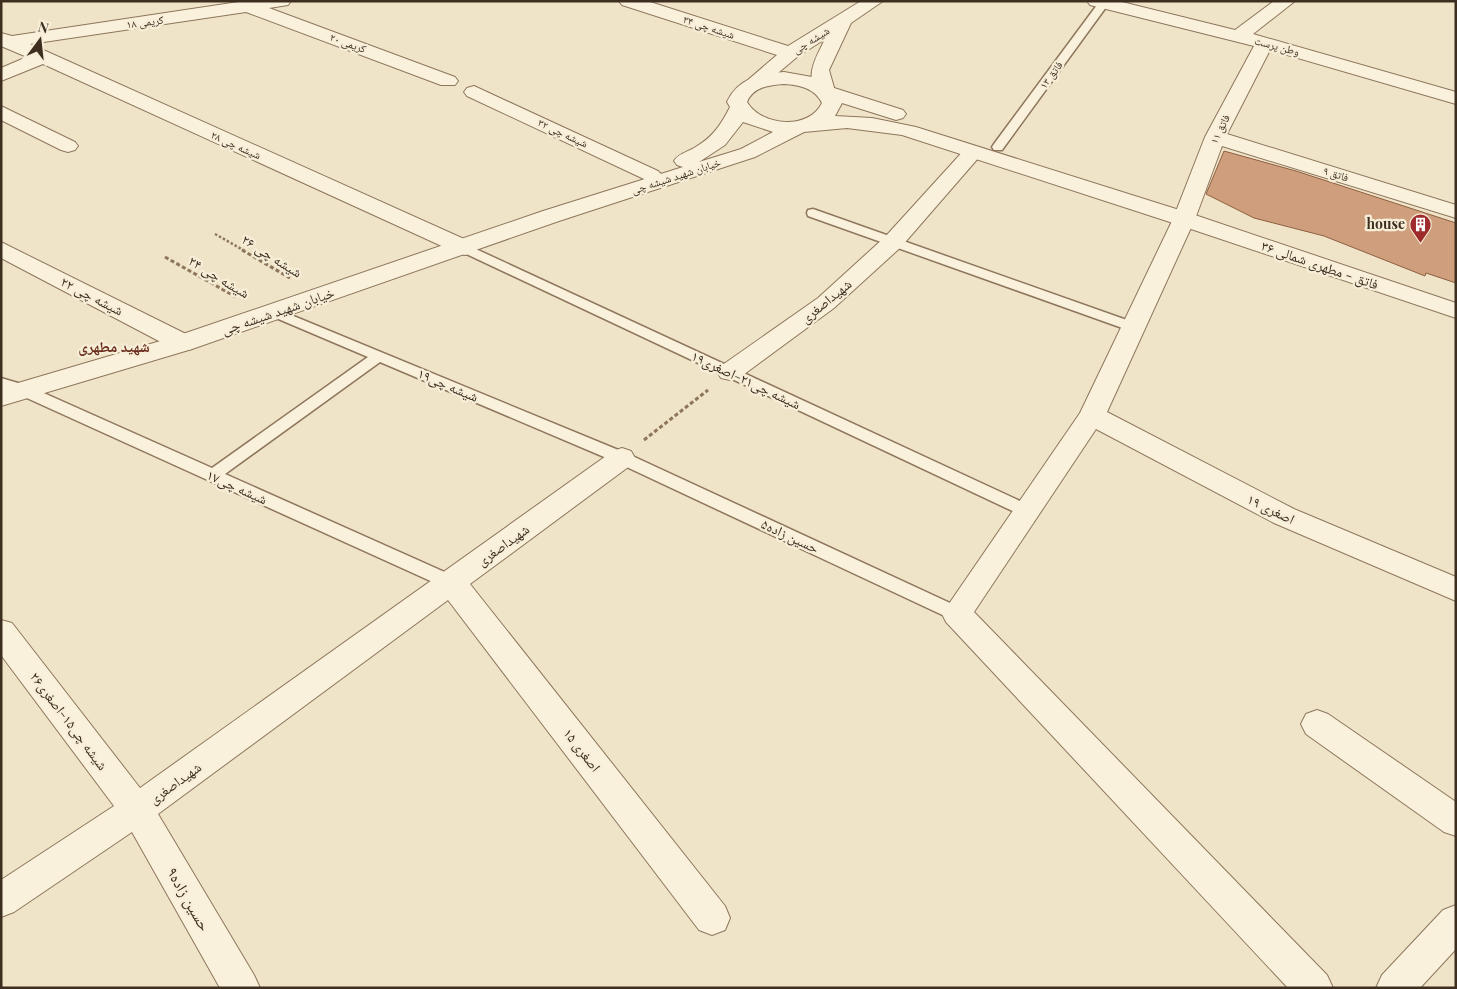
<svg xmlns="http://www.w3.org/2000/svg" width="1457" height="989" font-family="'Playfair Display','Noto Naskh Arabic',serif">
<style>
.building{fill:#cf9f7d;stroke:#8d5f41}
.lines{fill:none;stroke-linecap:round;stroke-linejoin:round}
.service-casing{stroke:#8d765c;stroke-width:3}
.minor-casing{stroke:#8d765c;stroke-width:2}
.tertiary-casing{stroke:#8d765c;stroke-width:2}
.path-far1{stroke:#8d765c;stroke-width:2.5;stroke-dasharray:2.5 2;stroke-linecap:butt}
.path{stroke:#8d765c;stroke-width:3;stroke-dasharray:4 2.5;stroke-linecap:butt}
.service{fill:#faf1dc;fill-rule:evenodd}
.minor{fill:#faf1dc;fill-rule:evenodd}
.tertiary{fill:#faf1dc;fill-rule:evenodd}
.labels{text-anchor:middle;stroke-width:4.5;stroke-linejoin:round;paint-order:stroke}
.far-street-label{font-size:11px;fill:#3d2e20;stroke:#f7eed8}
.poi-label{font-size:14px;font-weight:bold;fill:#3d2e20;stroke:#f7eed8;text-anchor:end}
.street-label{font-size:14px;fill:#3d2e20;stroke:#f7eed8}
.neighbourhood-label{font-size:15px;font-weight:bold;fill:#6b2e1e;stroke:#f7eed8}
.near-street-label{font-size:16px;fill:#3d2e20;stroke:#f7eed8}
</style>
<rect width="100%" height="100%" fill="#f0e4c8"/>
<path class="building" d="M 1224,151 L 1296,171 L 1456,223 L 1456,283 L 1426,273 L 1425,276 L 1324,236 L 1254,218 L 1206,194 Z"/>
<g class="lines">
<defs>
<g id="service">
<path d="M 1100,1 L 1109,3 L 1002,150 L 994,150 L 992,147 L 994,144 Z"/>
<path d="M 813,209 L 1138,324 L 1140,327 L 1138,330 L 1128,330 L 808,216 L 807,213 L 808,210 Z"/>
<path d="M 465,244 L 1033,507 L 1035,511 L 1033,515 L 1027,517 L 1021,515 L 460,251 L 458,248 L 460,245 Z"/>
<path d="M 274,308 L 628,454 L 963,609 L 966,614 L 963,619 L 957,621 L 951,619 L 616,462 L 380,362 L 225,474 L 458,578 L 461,583 L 458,588 L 452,590 L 446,588 L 18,394 L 1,388 L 1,378 L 28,386 L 212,468 L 368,357 L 269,315 L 267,312 Z"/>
</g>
<g id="minor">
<path d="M 245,1 L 291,1 L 288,5 L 269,8 L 455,77 L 458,81 L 455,85 L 441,85 L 246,12 L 30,44 L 473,243 L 476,248 L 473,253 L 465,255 L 457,253 L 43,64 L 1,81 L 1,68 L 27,57 L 1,46 L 1,33 L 12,36 Z"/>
<path d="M 619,1 L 647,1 L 788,46 L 861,1 L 883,1 L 851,23 L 829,70 L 835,91 L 832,95 L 818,95 C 804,75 816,58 825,39 L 797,57 L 759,89 L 745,89 L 742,85 L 777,55 L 622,5 Z"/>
<path d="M 1087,1 L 1118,1 L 1235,30 L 1274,1 L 1295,1 L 1253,34 L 1456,92 L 1456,104 L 1270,50 L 1227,134 L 1456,205 L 1456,218 L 1222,146 L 1195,219 L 1107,412 L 1294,509 L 1456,577 L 1456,601 L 1274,523 L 1096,429 L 974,612 L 1327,975 L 1333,988 L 1288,988 L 946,622 L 942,614 L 1080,413 L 1173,219 L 1205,137 L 1254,46 L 1090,5 Z"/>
<path d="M 474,86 L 658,171 L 662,175 L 658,179 L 651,181 L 644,179 L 467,96 L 464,92 L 467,88 Z"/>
<path d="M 1,106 L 75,142 L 78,146 L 75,150 L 68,152 L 61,150 L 1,120 Z"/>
<path d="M 973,146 L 980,148 L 983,152 L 980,156 L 901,247 L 834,308 L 739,378 L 730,380 L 721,378 L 717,372 L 721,366 L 818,298 L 885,237 L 966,148 Z"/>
<path d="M 1,242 L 192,337 L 195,343 L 192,349 L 183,351 L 174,349 L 1,258 Z"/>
<path d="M 622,448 L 631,451 L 635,458 L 631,465 L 470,584 L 725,906 L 730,918 L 725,930 L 712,935 L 699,930 L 448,600 L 158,814 L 254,975 L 260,988 L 220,988 L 132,832 L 14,912 L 1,917 L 1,880 L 114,806 L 1,655 L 1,620 L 12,623 L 140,788 L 613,451 Z"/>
<path d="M 1317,710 L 1328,714 L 1456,802 L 1456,836 L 1444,832 L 1306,734 L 1301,724 L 1306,714 Z"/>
<path d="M 1456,905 L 1456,949 L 1420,988 L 1376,988 L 1382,975 L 1443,910 Z"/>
</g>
<path id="tertiary" d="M 784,72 L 812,77 L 831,87 L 903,110 L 906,114 L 903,118 L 896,120 L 842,103 L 835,116 L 872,118 L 916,127 L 1192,214 L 1456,303 L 1456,318 L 1176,224 L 902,135 L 847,128 L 804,132 L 755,157 L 559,221 L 192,349 L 1,406 L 1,388 L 174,337 L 543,211 L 683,167 L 677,165 L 674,161 C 678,154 687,152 694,148 C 712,138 721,125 730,107 L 727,102 C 738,78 760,74 784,72 ZM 784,84 C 799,85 815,88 822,103 C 809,130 762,127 747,102 C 753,87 769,85 784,84 ZM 743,122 L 773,132 L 741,149 L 699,162 L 725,145 Z"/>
</defs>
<use href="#service" class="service-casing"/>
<use href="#minor" class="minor-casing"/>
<use href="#tertiary" class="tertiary-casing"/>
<path class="path-far1" d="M 215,234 L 245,251"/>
<g class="path">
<path d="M 242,250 L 290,278"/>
<path d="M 165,257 L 236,297"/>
<path d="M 644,440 L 708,390"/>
</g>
<use href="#service" class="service"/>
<use href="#minor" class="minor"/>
<use href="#tertiary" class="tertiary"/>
</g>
<defs>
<symbol id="building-pin" viewBox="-11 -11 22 30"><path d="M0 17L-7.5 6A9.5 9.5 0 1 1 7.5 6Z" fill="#9e2a2b" stroke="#f7eed8"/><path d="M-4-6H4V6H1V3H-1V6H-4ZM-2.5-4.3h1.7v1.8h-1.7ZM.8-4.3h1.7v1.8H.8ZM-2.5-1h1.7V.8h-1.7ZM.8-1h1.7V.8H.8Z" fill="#fff"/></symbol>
</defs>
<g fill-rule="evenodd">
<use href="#building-pin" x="1408" y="212" width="25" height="34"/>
</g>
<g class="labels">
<g class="far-street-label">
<text transform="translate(145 22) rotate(-8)" y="4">کریمی ۱۸</text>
<text transform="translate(709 27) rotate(18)" y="4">شیشه چی ۳۴</text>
<text transform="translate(811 40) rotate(-32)" y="4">شیشه چی</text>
<text transform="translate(348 43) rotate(20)" y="4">کریمی ۲۰</text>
<text transform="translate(1277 46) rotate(15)" y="4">وطن پرست</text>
<text transform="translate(1051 75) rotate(-54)" y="4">فاتق ۱۳</text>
<text transform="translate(1220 129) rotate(-64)" y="4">فاتق ۱۱</text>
<text transform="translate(563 133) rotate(25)" y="4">شیشه چی ۳۲</text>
<text transform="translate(236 145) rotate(24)" y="4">شیشه چی ۲۸</text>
<text transform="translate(1336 174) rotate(17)" y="4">فاتق ۹</text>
<text transform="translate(676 176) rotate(-18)" y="4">خیابان شهید شیشه چی</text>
</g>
<g class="poi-label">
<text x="1405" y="229">house</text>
</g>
<g class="street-label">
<text transform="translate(272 256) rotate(32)" y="5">شیشه چی ۲۶</text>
<text transform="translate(1320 265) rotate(19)" y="5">فاتق - مطهری شمالی ۳۶</text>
<text transform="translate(219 277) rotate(31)" y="5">شیشه چی ۲۴</text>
<text transform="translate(92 296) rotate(27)" y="5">شیشه چی ۲۲</text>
<text transform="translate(826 301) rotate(-39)" y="5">شهیداصغری</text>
<text transform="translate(278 311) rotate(-19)" y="5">خیابان شهید شیشه چی</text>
<text transform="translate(746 380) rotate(25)" y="5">شیشه چی۲۱-اصغری۱۹</text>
<text transform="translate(448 385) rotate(23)" y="5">شیشه چی۱۹</text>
<text transform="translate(237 487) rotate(24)" y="5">شیشه چی۱۷</text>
<text transform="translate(1271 509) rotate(26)" y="5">اصغری ۱۹</text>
<text transform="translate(790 536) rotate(25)" y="5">حسین زاده۵</text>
<text transform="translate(503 545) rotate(-36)" y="5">شهیداصغری</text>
<text transform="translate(69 721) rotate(53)" y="5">شیشه چی۱۵-اصغری۲۶</text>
<text transform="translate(582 750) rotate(52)" y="5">اصغری ۱۵</text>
<text transform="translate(175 783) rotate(-36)" y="5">شهیداصغری</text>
</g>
<g class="neighbourhood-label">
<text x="114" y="352">شهید مطهری</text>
</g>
<g class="near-street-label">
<text transform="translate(189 899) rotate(60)" y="6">حسین زاده۹</text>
</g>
</g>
<rect width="1457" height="989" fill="none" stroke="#3d2e20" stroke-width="5"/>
<g transform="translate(40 40) rotate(15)" stroke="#f7eed8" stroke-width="4" paint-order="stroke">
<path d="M0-4L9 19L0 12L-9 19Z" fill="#3d2e20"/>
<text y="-8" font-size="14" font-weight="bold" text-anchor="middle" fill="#3d2e20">N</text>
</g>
</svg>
